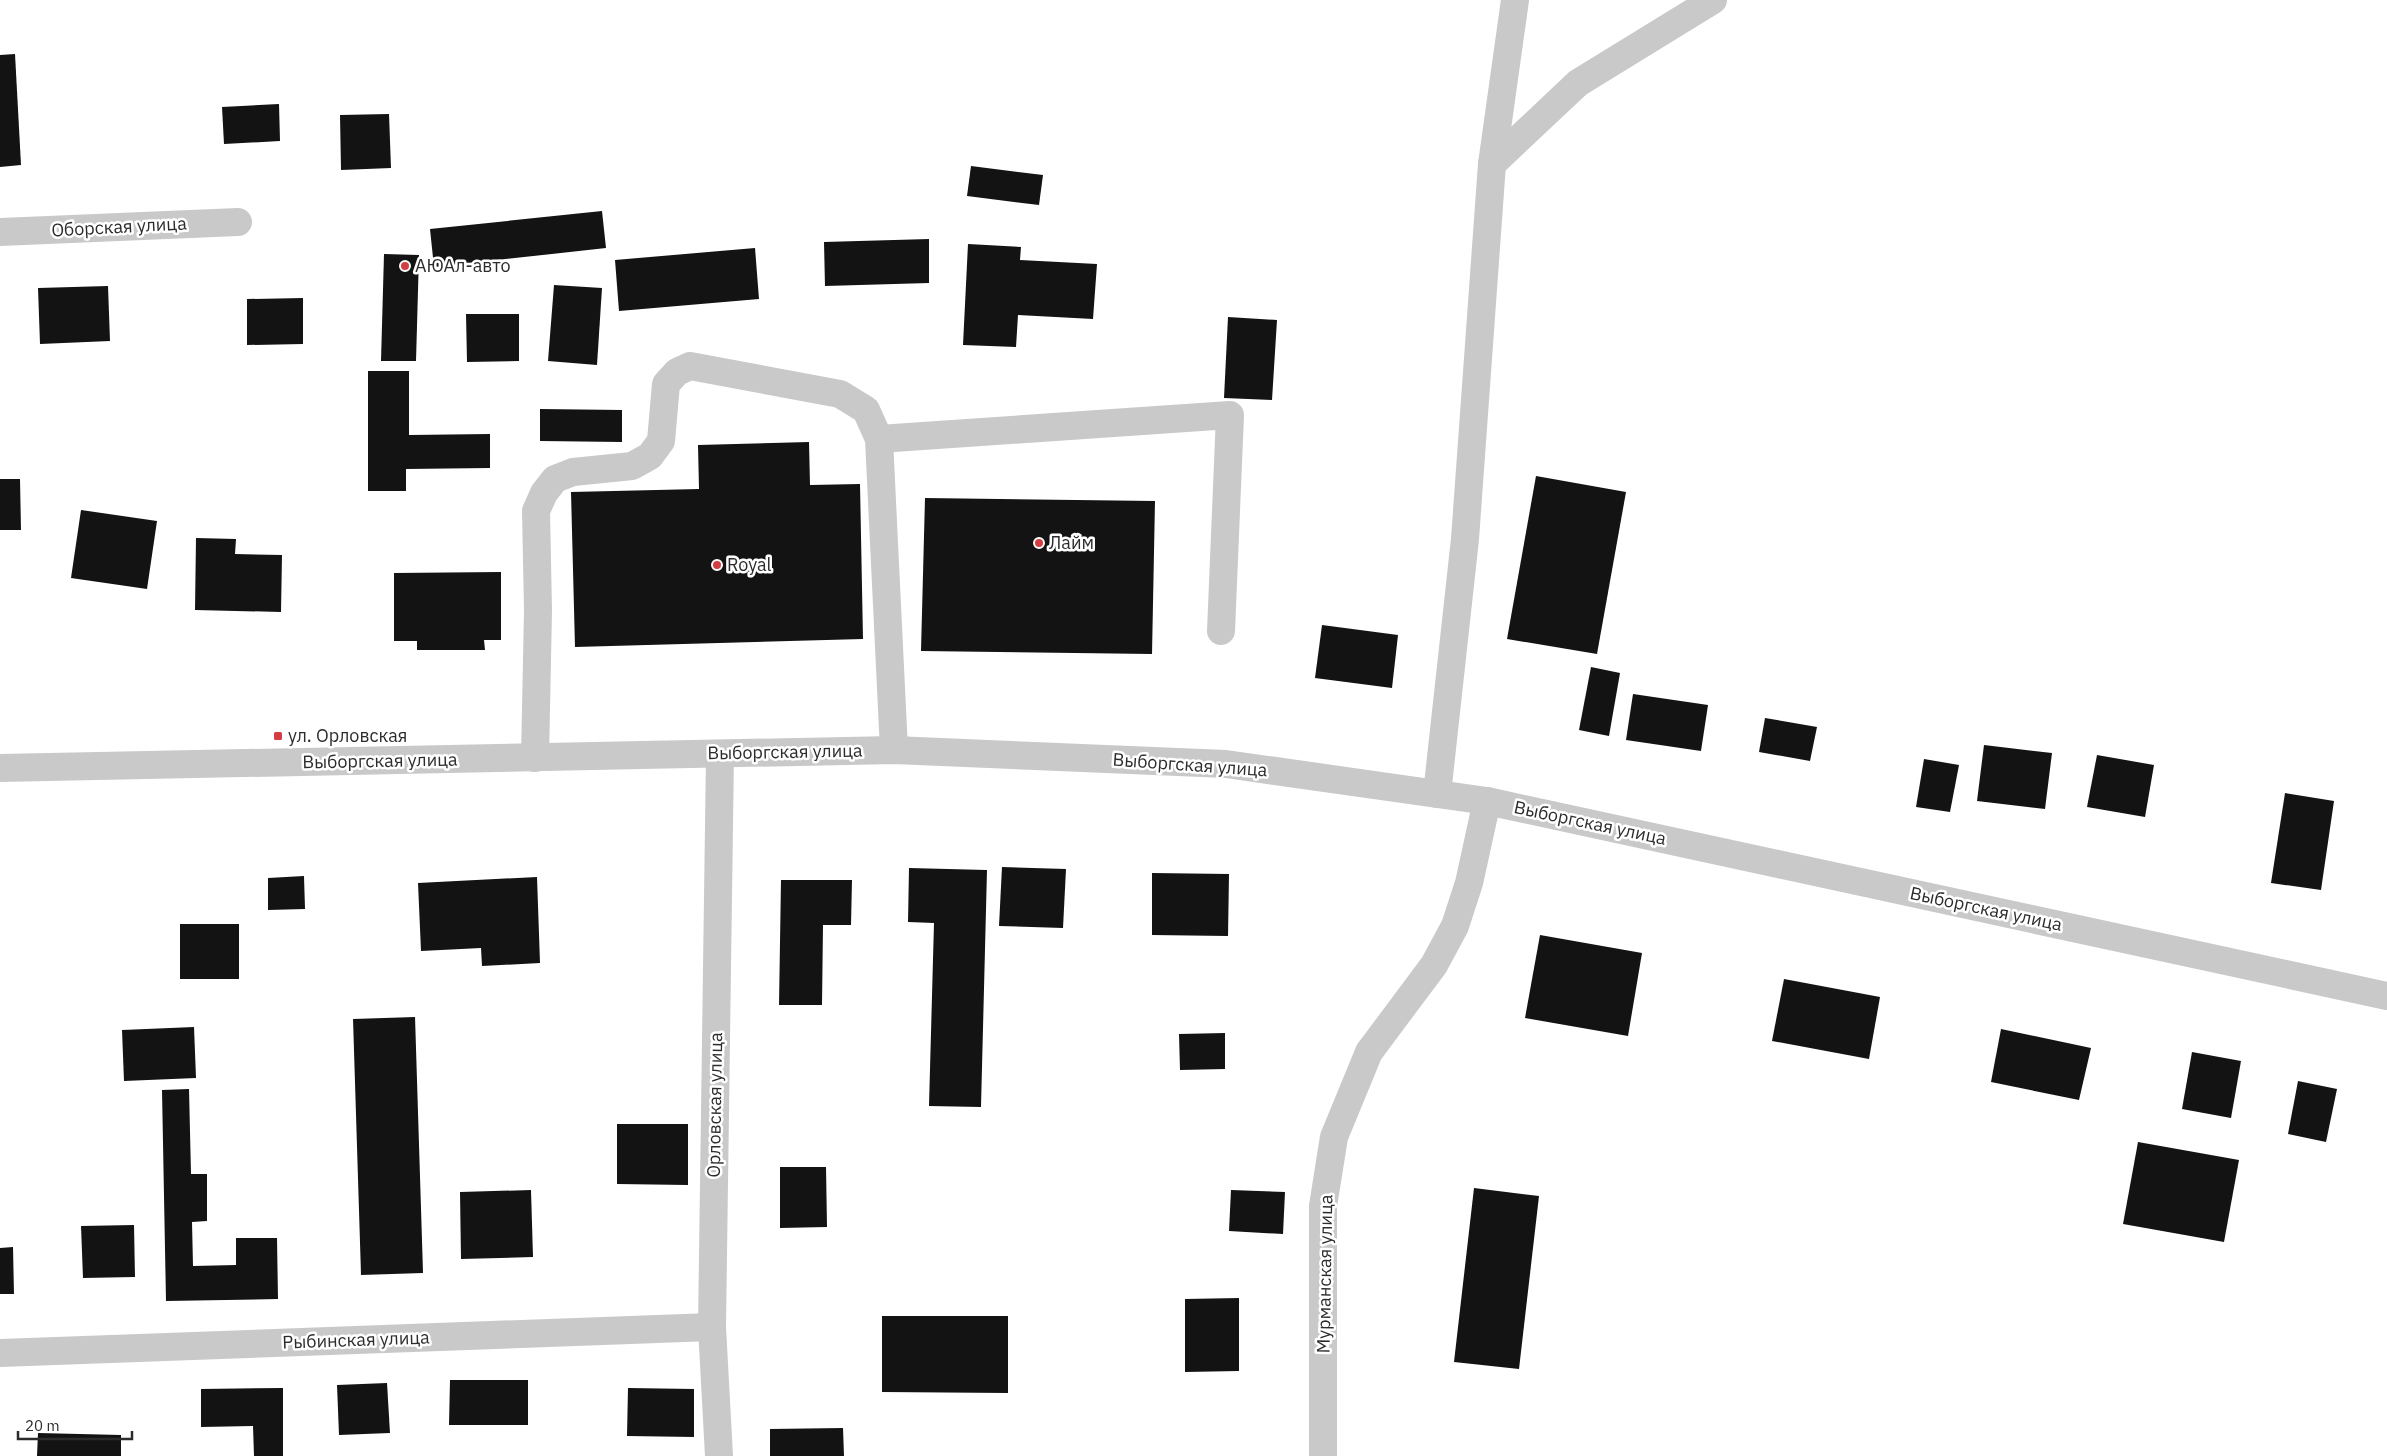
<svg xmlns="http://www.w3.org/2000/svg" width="2387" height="1456" font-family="'IBM Plex Sans',sans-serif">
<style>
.building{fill:#131313}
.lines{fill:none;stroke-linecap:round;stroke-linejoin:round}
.minor{stroke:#c9c9c9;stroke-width:28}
.poi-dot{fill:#d33e43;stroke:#fff;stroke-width:2}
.labels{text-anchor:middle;stroke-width:5;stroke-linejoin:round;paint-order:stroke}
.street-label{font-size:18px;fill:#2c2c2c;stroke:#fff}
.poi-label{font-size:18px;fill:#2c2c2c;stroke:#fff;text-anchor:start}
</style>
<rect width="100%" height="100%" fill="#fff"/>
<g class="building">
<path d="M 15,54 L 21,165 L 0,167 L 0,55 Z"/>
<path d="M 279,104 L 280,141 L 224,144 L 222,107 Z"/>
<path d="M 389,114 L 391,168 L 341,170 L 340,115 Z"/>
<path d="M 971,166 L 1043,175 L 1039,205 L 967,196 Z"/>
<path d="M 602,211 L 606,248 L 434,267 L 430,229 Z"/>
<path d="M 929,239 L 929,283 L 825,286 L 824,242 Z"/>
<path d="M 968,244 L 1021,247 L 1020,260 L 1097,264 L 1093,319 L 1018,315 L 1016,347 L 963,345 Z"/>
<path d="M 755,248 L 759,299 L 619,311 L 615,260 Z"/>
<path d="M 384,254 L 419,255 L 416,361 L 381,361 Z"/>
<path d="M 554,285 L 602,288 L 597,365 L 548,361 Z"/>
<path d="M 108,286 L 110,341 L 40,344 L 38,288 Z"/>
<path d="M 303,298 L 303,344 L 247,345 L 247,299 Z"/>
<path d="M 466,314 L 519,314 L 519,361 L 467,362 Z"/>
<path d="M 1228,317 L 1277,320 L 1272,400 L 1224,398 Z"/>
<path d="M 368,371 L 409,371 L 409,435 L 490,434 L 490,468 L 406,469 L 406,491 L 368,491 Z"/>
<path d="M 540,409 L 622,410 L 622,442 L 540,441 Z"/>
<path d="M 809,442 L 810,485 L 860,484 L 863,639 L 575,647 L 571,492 L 699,489 L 698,445 Z"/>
<path d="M 1536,476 L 1626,492 L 1597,654 L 1507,639 Z"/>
<path d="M 0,479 L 20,479 L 21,530 L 0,530 Z"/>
<path d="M 925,498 L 1155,501 L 1152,654 L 921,651 Z"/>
<path d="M 81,510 L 157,521 L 147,589 L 71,578 Z"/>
<path d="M 196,538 L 236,539 L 235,554 L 282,555 L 281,612 L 195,610 Z"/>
<path d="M 501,572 L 501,640 L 484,640 L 485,650 L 417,650 L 417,641 L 394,641 L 394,573 Z"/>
<path d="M 1322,625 L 1398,635 L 1392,688 L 1315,678 Z"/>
<path d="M 1591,667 L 1620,673 L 1609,736 L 1579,730 Z"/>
<path d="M 1633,694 L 1708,705 L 1701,751 L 1626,740 Z"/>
<path d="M 1765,718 L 1817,727 L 1810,761 L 1759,752 Z"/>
<path d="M 1984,745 L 2052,753 L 2045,809 L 1977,801 Z"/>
<path d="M 2097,755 L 2154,765 L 2145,817 L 2087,807 Z"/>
<path d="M 1924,759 L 1959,765 L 1950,812 L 1916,807 Z"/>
<path d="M 2285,793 L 2334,801 L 2321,890 L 2271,883 Z"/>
<path d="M 1002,867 L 1066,869 L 1063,928 L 999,926 Z"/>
<path d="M 909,868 L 987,870 L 981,1107 L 929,1106 L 934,923 L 908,922 Z"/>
<path d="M 1152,873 L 1229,874 L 1228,936 L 1152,935 Z"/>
<path d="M 304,876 L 305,909 L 268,910 L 268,878 Z"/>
<path d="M 537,877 L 540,963 L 482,966 L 481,948 L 421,951 L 418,883 Z"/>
<path d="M 781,880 L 852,880 L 851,925 L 823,925 L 822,1005 L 779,1005 Z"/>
<rect x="180" y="924" width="59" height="55"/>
<path d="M 1540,935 L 1642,953 L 1628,1036 L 1525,1018 Z"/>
<path d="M 1784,979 L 1880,997 L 1869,1059 L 1772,1041 Z"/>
<path d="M 415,1017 L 423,1273 L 361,1275 L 353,1019 Z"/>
<path d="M 194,1027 L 196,1078 L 124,1081 L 122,1030 Z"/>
<path d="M 2001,1029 L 2091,1048 L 2079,1100 L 1991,1082 Z"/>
<path d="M 1225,1033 L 1225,1069 L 1180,1070 L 1179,1034 Z"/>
<path d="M 2192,1052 L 2241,1061 L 2231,1118 L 2182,1109 Z"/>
<path d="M 2298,1081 L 2337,1089 L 2326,1142 L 2288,1134 Z"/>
<path d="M 189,1089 L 191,1174 L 207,1174 L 207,1221 L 192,1222 L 193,1266 L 236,1265 L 236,1238 L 277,1238 L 278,1299 L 166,1301 L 162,1090 Z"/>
<path d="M 617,1124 L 688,1124 L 688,1185 L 617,1184 Z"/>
<path d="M 2138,1142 L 2239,1160 L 2224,1242 L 2123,1224 Z"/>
<path d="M 780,1167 L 826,1167 L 827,1227 L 780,1228 Z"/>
<path d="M 1474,1188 L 1539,1196 L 1519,1369 L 1454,1362 Z"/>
<path d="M 531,1190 L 533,1257 L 461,1259 L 460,1192 Z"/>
<path d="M 1231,1190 L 1285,1192 L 1283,1234 L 1229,1231 Z"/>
<path d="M 134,1225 L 135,1277 L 83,1278 L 81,1226 Z"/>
<path d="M 13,1247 L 14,1294 L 0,1294 L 0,1248 Z"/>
<path d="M 1239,1298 L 1239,1371 L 1185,1372 L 1185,1299 Z"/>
<path d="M 882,1316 L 1008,1316 L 1008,1393 L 882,1392 Z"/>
<path d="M 450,1380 L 528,1380 L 528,1425 L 449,1425 Z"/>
<path d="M 387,1383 L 390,1433 L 339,1435 L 337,1385 Z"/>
<path d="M 283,1388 L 283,1456 L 254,1456 L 253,1426 L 201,1427 L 201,1389 Z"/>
<path d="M 628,1388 L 694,1389 L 694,1437 L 627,1436 Z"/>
<path d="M 843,1428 L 844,1456 L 770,1456 L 770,1429 Z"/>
<path d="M 38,1433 L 121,1435 L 121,1456 L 37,1456 Z"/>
</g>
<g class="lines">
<g class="minor">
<path d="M 1492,164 L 1578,83 L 1713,0"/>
<path d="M 0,232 L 238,222"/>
<path d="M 879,439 L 1230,415 L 1221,631"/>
<path d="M 535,758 L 538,610 L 536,511 L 544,493 L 555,479 L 573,472 L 632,466 L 650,456 L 661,441 L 666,384 L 677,372 L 690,366 L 840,394 L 866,410 L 879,439 L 894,750"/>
<path d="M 0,768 L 894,750 L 1226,764 L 1487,801 L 2387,996"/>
<path d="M 1437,794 L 1465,539 L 1492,164 L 1515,0"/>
<path d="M 0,1353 L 712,1327"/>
<path d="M 719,1456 L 712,1327 L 720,754"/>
<path d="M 1323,1456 L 1323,1206 L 1334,1137 L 1369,1052 L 1434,965 L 1455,926 L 1469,883 L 1487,801"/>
</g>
</g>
<g class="poi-dot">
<circle cx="405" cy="266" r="5"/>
<circle cx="1039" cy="543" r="5"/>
<circle cx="717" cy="565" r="5"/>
<rect x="273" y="731" width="10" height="10" rx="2.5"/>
</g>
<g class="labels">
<g class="street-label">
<text transform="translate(119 227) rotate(-3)" y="6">Оборская улица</text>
<text transform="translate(785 752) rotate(-1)" y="6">Выборгская улица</text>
<text transform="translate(380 761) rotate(-1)" y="6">Выборгская улица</text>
<text transform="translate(1190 765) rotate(4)" y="6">Выборгская улица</text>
<text transform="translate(1590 823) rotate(12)" y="6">Выборгская улица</text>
<text transform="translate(1986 909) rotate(12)" y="6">Выборгская улица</text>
<text transform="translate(715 1105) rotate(-89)" y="6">Орловская улица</text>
<text transform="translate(1325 1274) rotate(-89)" y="6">Мурманская улица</text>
<text transform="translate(356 1340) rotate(-2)" y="6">Рыбинская улица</text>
</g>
<g class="poi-label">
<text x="415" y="272">АЮАл-авто</text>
<text x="1049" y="549">Лайм</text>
<text x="727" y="571">Royal</text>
<text x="288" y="742">ул. Орловская</text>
</g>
</g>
<path d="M18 1431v8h114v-8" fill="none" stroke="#2c2c2c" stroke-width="2.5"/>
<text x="25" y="1431" font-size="15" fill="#2c2c2c" stroke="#ffffff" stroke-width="4" paint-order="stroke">20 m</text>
</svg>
